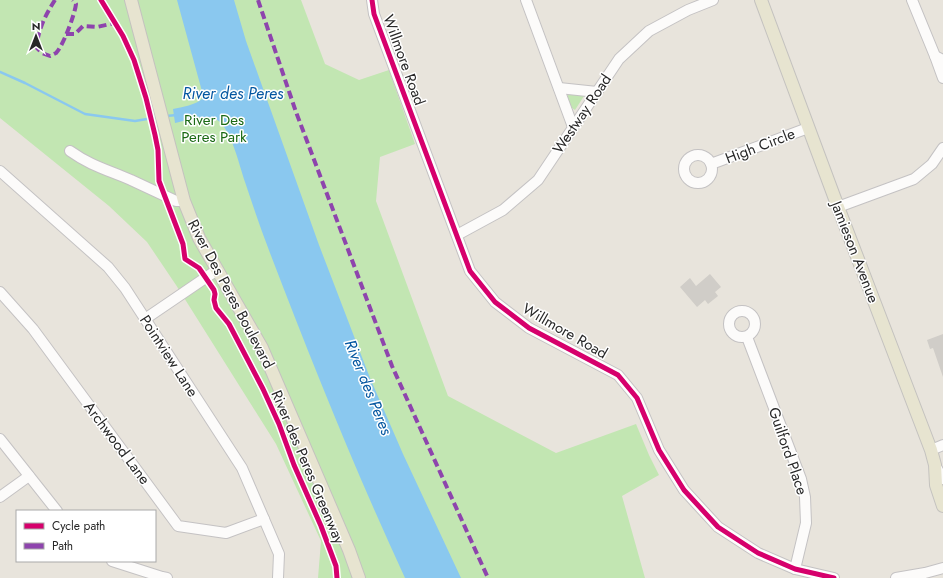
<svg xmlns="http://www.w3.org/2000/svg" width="943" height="578" font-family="Jost,sans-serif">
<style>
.green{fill:#c2e6b2}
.water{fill:#8ac8ef}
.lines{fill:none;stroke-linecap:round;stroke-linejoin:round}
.stream{stroke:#8ac8ef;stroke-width:2.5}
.building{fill:#d0cdc8}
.minor-casing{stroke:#c4c2c3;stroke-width:12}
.major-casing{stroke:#c4c2bf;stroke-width:14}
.minor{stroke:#fcfbfa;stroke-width:10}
.major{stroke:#e7e4d0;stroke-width:12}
.quiet{stroke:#8e44ad;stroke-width:4;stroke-dasharray:8 4;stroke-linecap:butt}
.cycleway-casing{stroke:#fff;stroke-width:8}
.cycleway{stroke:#d6006c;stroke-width:5}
.labels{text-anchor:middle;stroke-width:3;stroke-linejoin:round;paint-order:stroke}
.street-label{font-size:15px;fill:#282828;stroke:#fff}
.park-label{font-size:15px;fill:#1a6914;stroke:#fff}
.water-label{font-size:16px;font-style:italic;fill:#0356a0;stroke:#fff}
</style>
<rect width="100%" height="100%" fill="#e8e4dc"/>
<g class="green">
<path d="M 0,0 L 301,0 L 325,64 L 359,80 L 389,70 L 415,144 L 380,157 L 376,201 L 448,396 L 556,453 L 636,424 L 649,455 L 659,475 L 622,496 L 645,578 L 318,578 L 321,541 L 276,444 L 176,285 L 147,242 L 109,206 L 0,118 Z"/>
<path d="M 569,93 L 584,95 L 584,96 L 575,110 L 572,108 L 567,97 Z"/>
</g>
<path class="water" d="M 177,0 L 234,0 L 246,41 L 319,245 L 370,378 L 403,454 L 461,578 L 405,578 C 356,472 312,363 270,253 C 261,230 253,206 245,182 C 239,164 233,137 221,123 C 210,111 189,120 175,123 L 173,109 C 182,107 196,105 203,98 L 203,95 Z"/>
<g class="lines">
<g class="stream">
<path d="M 0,72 L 25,83 L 85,114 L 135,121 L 159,117"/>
<path d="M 166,116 L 177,115"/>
</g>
</g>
<g class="building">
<path d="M 710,274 L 721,287 L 715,292 L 718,296 L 708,304 L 705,300 L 697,307 L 680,287 L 690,278 L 696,286 Z"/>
<path d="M 943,334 L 943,377 L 933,348 L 930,349 L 927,340 Z"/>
</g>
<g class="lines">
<defs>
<g id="minor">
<path d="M 372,0 L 374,14 L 470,271 L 495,302 L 529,328 L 618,375 L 637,398 L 659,450 L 684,490 L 718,527 L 758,553 L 795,569 L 834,578"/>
<path d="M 526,0 L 573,127"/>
<path d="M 912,0 L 935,56 L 943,60"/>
<path d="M 935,56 L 943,78"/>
<path d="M 559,88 L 597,92"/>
<path d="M 70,151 C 91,166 108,170 131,180 C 146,187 161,194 176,201 L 184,201"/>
<circle cx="698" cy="169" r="14"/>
<path d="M 711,164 L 808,128"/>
<path d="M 0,171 L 108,267 L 125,288 L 242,468 L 279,554 L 278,578"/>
<path d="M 838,207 L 914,179 L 932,164 L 943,148"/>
<path d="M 457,235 L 503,210 L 538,180 L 619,59 L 649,31 L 688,10 L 713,0"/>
<path d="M 0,292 L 33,329 L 178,526 L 226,533 L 264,519"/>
<circle cx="742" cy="324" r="13"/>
<path d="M 145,319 L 217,270"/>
<path d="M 747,337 L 801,479 L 805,497 L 806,523 L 795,569"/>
<path d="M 0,439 L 57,511"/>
<path d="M 931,450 L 943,445"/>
<path d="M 935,465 L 943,479"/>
<path d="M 0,497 L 29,476"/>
<path d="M 112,561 L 162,577 L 167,578"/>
<path d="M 896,578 L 925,573 L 943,568"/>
</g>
<g id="major">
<path d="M 131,0 L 184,201 L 199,238 L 262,348 L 349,550 L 359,578"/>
<path d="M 761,0 L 838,207 L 931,450 L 935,465 L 936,485 L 943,506"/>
</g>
</defs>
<use href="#minor" class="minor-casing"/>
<use href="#major" class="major-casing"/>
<use href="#minor" class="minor"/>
<use href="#major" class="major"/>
<g class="quiet">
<path d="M 55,0 C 46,14 37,31 37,48 L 42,53 L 50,56 C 52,55 54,54 56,53 C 63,46 75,14 76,4 L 73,0"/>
<path d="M 258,0 L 296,112 L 392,366 L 488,578"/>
<path d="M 66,34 L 75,34 L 83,26 L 97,27 L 115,23"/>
</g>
<defs>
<g id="cycleway">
<path d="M 101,0 L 123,36 L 134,60 L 146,98 L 155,135 L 158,150 L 159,181 L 183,244 L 185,259 L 199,268 L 214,290 L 215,294 L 214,300 L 216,308 L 229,324 L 263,389 L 279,424 L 294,465 L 321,526 L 336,566 L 337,578"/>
<path d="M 372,0 L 374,14 L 470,271 L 495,302 L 529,328 L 618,375 L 637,398 L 659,450 L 684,490 L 718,527 L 758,553 L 795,569 L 834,578"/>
</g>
</defs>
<use href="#cycleway" class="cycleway-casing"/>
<use href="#cycleway" class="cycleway"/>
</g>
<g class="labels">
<g class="street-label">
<text transform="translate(404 60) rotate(70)" y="5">Willmore Road</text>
<text transform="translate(582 114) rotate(-56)" y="5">Westway Road</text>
<text transform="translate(760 146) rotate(-21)" y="5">High Circle</text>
<text transform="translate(855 252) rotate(69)" y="5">Jamieson Avenue</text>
<text transform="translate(231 294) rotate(62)" y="5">River Des Peres Boulevard</text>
<text transform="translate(565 331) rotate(30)" y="5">Willmore Road</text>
<text transform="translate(169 356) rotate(57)" y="5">Pointview Lane</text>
<text transform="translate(117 443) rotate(53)" y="5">Archwood Lane</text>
<text transform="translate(788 451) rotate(71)" y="5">Guilford Place</text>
<text transform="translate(308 467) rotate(67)" y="5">River des Peres Greenway</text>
</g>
<g class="park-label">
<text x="214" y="125">River Des<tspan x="214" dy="17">Peres Park</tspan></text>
</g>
<g class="water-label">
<text x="233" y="99">River des Peres</text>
<text transform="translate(369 387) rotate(68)" y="6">River des Peres</text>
</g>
</g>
<rect x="16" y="510" width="140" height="52" fill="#ffffff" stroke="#a9a9a9"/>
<rect x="24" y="523" width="20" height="6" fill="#d6006c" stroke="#a9a9a9"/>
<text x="52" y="530" font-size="12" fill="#282828">Cycle path</text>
<rect x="24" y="543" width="20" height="6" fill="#8e44ad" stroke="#a9a9a9"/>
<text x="52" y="550" font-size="12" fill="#282828">Path</text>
<g transform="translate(36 36)" stroke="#ffffff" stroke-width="3" paint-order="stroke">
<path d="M0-3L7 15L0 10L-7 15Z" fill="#282828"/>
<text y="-6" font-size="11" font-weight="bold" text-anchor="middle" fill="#282828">N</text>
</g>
</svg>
